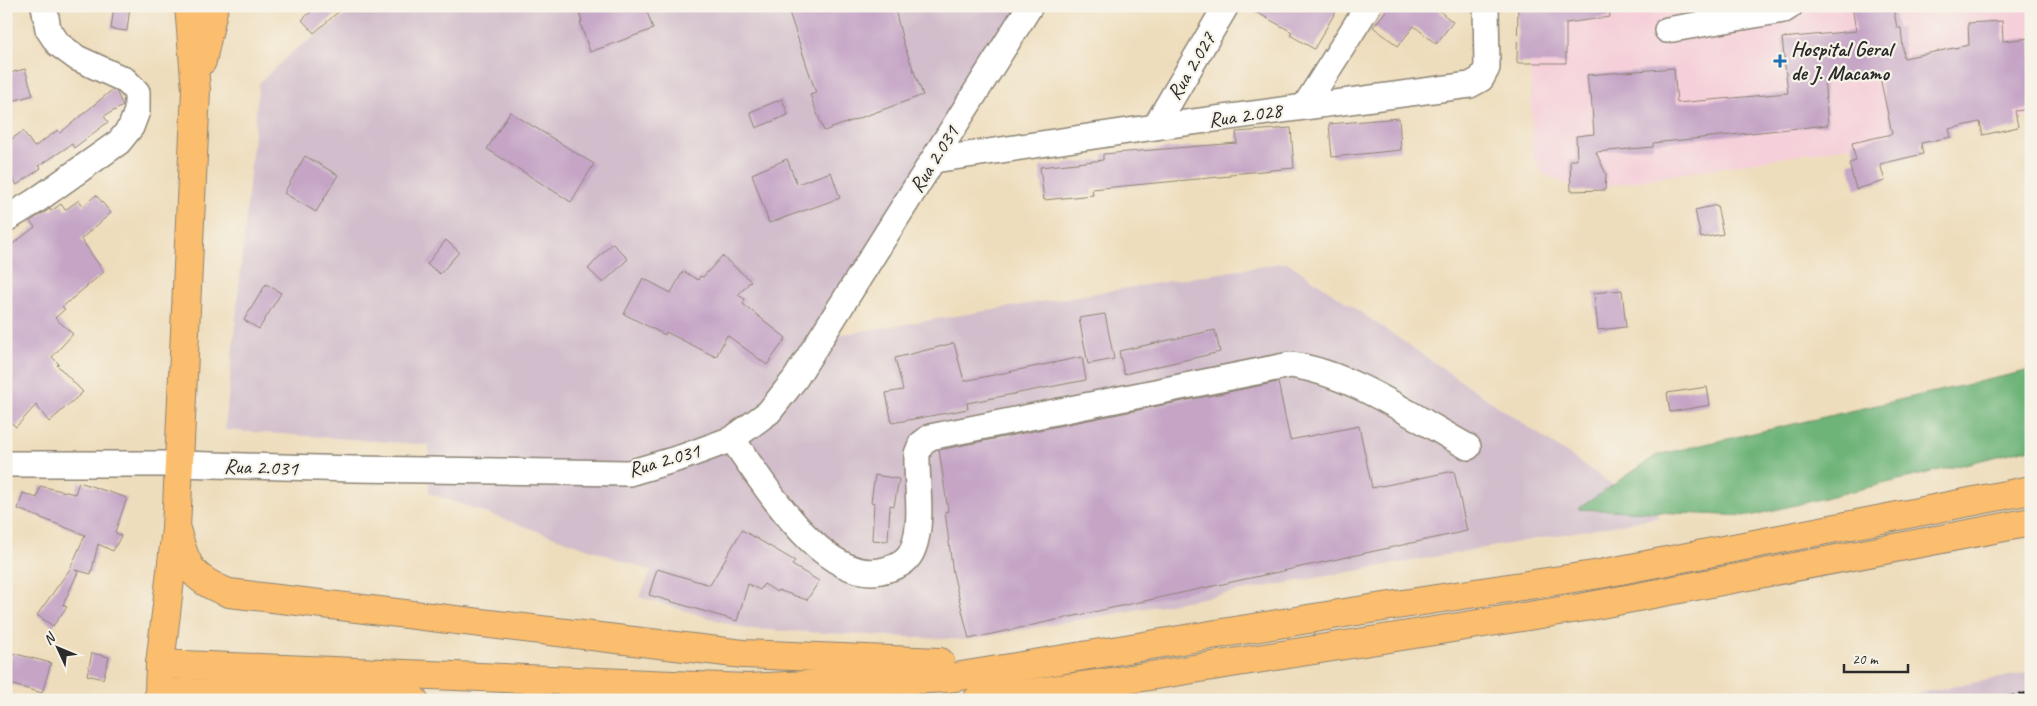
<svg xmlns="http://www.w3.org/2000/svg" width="2037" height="706" font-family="Caveat,sans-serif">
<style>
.built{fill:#f5cfd9}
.industrial{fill:#d1bdcb}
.forest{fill:#6eb479;stroke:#4c7052}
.building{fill:#c5a4c6}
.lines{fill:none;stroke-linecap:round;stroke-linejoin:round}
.minor-casing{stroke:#8c8474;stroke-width:28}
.highway-casing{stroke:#8c8474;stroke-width:30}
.minor{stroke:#fff;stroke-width:25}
.highway{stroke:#fbbd6e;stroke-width:28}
.rail{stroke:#2b2b2b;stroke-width:4;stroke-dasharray:8 4;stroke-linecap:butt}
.poi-dot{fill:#1f6fb2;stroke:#f7f3e8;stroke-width:2}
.labels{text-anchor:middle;stroke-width:4.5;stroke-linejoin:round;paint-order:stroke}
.poi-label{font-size:21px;font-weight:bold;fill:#2b2b2b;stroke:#f7f3e8;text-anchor:start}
.street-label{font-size:21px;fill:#2b2b2b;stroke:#f7f3e8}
</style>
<rect width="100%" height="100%" fill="#f7f3e8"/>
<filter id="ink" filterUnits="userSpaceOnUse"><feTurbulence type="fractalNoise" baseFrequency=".02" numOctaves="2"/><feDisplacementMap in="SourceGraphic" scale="10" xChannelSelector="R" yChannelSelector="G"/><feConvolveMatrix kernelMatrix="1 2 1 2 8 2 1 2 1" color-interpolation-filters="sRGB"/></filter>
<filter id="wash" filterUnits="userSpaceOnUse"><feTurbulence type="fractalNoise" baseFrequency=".0096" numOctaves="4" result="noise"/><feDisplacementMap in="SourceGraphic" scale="20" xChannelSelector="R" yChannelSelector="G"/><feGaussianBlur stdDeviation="1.12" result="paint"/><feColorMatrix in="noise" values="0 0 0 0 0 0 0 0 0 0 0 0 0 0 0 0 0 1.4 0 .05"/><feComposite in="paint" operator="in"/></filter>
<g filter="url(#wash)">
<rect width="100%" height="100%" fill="#eeddbc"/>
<path class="built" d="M 1528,6 L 2031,6 L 2031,117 L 1582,190 L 1543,174 L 1533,156 Z"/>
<g class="industrial">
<path d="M 359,6 L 1023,6 L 807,340 L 1287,262 L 1660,517 L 966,640 L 747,629 L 639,597 L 652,571 L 429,493 L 429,445 L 225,430 L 259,83 L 295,50 Z"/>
<path d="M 2031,672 L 2031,700 L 1881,700 Z"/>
</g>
<path class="forest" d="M 2031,370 L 2031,448 L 1750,516 L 1578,509 L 1657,455 Z"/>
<g id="blocks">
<g class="building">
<path d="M 114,6 L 130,6 L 127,31 L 111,29 Z"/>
<path d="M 317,6 L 345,6 L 314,33 L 302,20 Z"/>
<path d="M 577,6 L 645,6 L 653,29 L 590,52 L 580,22 L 582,22 Z"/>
<path d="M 787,6 L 894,6 L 904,45 L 923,95 L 824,131 L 810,95 L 816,93 Z"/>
<path d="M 1245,6 L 1339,6 L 1314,49 L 1290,35 L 1292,32 Z"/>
<path d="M 1390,6 L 1433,6 L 1453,22 L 1436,44 L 1414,26 L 1398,46 L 1373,27 Z"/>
<path d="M 1518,6 L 1609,6 L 1610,17 L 1566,23 L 1566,63 L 1517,63 Z"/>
<path d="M 1852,6 L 1893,6 L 1897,28 L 1901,28 L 1904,58 L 1969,45 L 1968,23 L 2002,21 L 2003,41 L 2031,38 L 2031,109 L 2015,111 L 2018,127 L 1983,135 L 1980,122 L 1949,129 L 1951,137 L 1921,143 L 1923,154 L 1880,164 L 1885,181 L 1856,189 L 1849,163 L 1856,161 L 1852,143 L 1892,134 L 1879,72 L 1824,78 L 1828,125 L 1653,143 L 1653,147 L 1596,152 L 1606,174 L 1605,190 L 1571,191 L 1570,160 L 1577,160 L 1576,136 L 1594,134 L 1591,94 L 1589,94 L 1587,75 L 1674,68 L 1677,103 L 1788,93 L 1782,38 L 1856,31 Z"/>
<path d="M 25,69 L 33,95 L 6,103 L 6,74 Z"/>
<path d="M 112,90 L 116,91 L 123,106 L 104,116 L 108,122 L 74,148 L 72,144 L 39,166 L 41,168 L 17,185 L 6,168 L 6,143 L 23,131 L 34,147 L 58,130 L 60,133 Z"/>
<path d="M 782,99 L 788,115 L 756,128 L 750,112 Z"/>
<path d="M 510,112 L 594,164 L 571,202 L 487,149 Z"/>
<path d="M 1399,118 L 1401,150 L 1332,157 L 1329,124 Z"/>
<path d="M 1291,128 L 1294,168 L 1230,174 L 1230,176 L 1092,189 L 1093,195 L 1044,200 L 1040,167 L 1103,160 L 1103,154 L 1237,143 L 1236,132 Z"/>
<path d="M 305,156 L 338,175 L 316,212 L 284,193 Z"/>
<path d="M 787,159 L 797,184 L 831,172 L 840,198 L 769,223 L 752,174 Z"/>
<path d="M 96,195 L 111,213 L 81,239 L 104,272 L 62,307 L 65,309 L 55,318 L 73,334 L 52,357 L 59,364 L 57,365 L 83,392 L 49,422 L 36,405 L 16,427 L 6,418 L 6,249 L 35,227 L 30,221 L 50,209 L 51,211 L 61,204 L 65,210 L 79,200 L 83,206 Z"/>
<path d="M 1717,205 L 1723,234 L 1701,238 L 1695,210 Z"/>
<path d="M 446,240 L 459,252 L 440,274 L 427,264 Z"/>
<path d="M 612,243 L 628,259 L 603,283 L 588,269 Z"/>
<path d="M 722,256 L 751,281 L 738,295 L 745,299 L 743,304 L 786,338 L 767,365 L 727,335 L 716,357 L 666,332 L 665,335 L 624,314 L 643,278 L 671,293 L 683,271 L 698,280 L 700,276 L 703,277 Z"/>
<path d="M 266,284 L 281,293 L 259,329 L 244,320 Z"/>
<path d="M 1622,290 L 1626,327 L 1598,330 L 1594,293 Z"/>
<path d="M 1105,314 L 1114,359 L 1088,364 L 1079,318 Z"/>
<path d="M 1215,330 L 1220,352 L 1124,374 L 1119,351 Z"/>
<path d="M 954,343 L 964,381 L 1082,357 L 1086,380 L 967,403 L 968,409 L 892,423 L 886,393 L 903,390 L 895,358 Z"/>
<path d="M 1278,382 L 1290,440 L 1359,426 L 1372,488 L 1454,471 L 1467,531 L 969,639 L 953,573 L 945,512 L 948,511 L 939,450 Z"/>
<path d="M 1707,387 L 1710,405 L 1670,412 L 1667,393 Z"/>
<path d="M 875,475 L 899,479 L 894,506 L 890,505 L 888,541 L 872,540 L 874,503 L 871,502 Z"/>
<path d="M 79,482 L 127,498 L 115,532 L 121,536 L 113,551 L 98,544 L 91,574 L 75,570 L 78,572 L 63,605 L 67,607 L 53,626 L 37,615 L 70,569 L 85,535 L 18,509 L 23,493 L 37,498 L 40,486 L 75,494 Z"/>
<path d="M 742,530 L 795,561 L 792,565 L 819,581 L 807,600 L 778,590 L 777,592 L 764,584 L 760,590 L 748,584 L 737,621 L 649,595 L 657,569 L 710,585 Z"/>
<path d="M 12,653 L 51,663 L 42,693 L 6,683 L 6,673 Z"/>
<path d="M 92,653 L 109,657 L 103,679 L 87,675 Z"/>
</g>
</g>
</g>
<g filter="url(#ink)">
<use href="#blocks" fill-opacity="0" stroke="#8c8474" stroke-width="1"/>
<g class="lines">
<defs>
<g id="minor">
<path d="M 1667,30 L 1784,10 L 1790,6"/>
<path d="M 1305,106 L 1368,6"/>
<path d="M 1155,127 L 1226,6"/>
<path d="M 934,160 L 1155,127 L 1470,85 L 1481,79 L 1487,68 L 1486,6"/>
<path d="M 6,219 L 34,202 L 119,142 L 131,127 L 137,111 L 137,92 L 125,80 L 77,58 L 58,44 L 48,29 L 44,6"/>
<path d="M 732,439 C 763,481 826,591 888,569 C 900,566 909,560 913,549 C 924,520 916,484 917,454 L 921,444 L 930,437 L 1290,365 C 1347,371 1417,419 1468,447"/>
<path d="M 6,464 L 179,464 L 353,469 L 629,473 L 683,457 L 732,439 L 769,412 L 795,379 L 1030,6"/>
</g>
<g id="highway">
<path d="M 189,6 L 196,90 L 176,529 L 160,664 L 159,692 L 414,700"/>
<path d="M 202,61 L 214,6"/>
<path d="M 176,529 C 187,567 190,578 229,593 L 743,654 L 940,662"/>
<path d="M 160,664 L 747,688 L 949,678 L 1351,612 L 1600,574 L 2031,490"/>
<path d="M 977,700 L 1118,681 L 1585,607 L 2031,522"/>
</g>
</defs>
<use href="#minor" class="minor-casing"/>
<use href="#highway" class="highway-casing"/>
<use href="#minor" class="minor"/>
<use href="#highway" class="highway"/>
<path class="rail" d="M 1995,700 L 2031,693"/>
</g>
</g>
<path class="poi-dot" d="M1777.5 53.5h5v5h5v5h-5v5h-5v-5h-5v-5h5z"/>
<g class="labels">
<g class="poi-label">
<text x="1791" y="56">Hospital Geral<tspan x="1791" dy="24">de J. Macamo</tspan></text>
</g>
<g class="street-label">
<text transform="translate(1191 66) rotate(-59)" y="7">Rua 2.027</text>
<text transform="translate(1245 115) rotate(-8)" y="7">Rua 2.028</text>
<text transform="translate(934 159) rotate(-58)" y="7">Rua 2.031</text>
<text transform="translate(664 460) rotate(-16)" y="7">Rua 2.031</text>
<text transform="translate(261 467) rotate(2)" y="7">Rua 2.031</text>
</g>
</g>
<rect width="2037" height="706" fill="none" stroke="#f7f3e8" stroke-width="25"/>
<g transform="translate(58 648) rotate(314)" stroke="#f7f3e8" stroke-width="4" paint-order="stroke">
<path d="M0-4L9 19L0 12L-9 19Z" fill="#2b2b2b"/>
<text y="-8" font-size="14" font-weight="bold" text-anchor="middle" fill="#2b2b2b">N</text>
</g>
<path d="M1844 664v8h64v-8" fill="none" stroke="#2b2b2b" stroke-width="2.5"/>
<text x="1852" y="664" font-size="15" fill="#2b2b2b" stroke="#f7f3e8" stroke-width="4" paint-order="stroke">20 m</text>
</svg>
